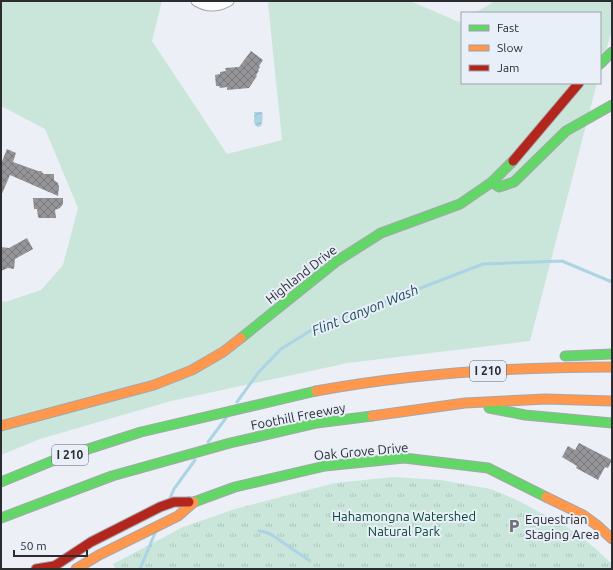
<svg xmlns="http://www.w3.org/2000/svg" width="613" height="570" font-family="Ubuntu,sans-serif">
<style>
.grass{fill:#cae6db}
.park{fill:url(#park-tufts)}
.water{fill:url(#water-waves)}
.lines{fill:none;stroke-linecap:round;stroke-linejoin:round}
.stream{stroke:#acd4e4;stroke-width:3}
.building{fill:url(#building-cross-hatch)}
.street-casing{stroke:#a5a7ac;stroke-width:11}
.fast-casing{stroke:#a5a7ac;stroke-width:11}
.slow-casing{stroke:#a5a7ac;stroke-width:11}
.jam-casing{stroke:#a5a7ac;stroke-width:11}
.street{stroke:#fcfdfe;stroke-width:9}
.fast{stroke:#63d668;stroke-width:9}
.slow{stroke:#ff974d;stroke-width:9}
.jam{stroke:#b3261e;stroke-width:9}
.labels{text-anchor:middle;stroke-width:4;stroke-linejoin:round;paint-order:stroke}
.shield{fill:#e9eff9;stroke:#63666c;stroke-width:1}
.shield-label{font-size:12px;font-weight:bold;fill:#2a2c30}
.street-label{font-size:13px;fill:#2a2c30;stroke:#e9eff9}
.park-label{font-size:13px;fill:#064931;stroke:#e9eff9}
.poi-label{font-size:13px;fill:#2a2c30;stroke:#e9eff9;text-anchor:start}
.water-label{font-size:14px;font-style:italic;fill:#1d4c5b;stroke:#e9eff9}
</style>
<defs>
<pattern id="park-tufts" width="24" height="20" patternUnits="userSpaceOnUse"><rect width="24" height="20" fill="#cae6db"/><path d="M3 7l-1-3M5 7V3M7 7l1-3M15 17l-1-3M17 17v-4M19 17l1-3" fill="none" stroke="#aec5bc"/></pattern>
<pattern id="water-waves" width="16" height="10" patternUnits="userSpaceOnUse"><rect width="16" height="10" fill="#acd4e4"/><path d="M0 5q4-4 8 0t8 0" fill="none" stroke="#94b6c4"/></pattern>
<pattern id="building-cross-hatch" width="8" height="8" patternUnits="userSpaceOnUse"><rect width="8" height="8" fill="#959599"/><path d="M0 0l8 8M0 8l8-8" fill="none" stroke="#7a7a7d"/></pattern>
</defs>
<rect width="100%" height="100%" fill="#ecf0f6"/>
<g class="grass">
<path d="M 1,1 L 162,1 L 152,41 L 227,154 L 282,140 L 268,3 L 273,1 L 410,1 L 459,22 L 462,21 L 462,83 L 597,83 L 530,341 L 348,363 L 171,401 L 40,439 L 1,455 L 1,300 L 5,302 L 41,290 L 63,265 L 78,208 L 45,129 L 1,106 Z"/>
<path d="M 495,1 L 612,1 L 612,29 L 600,73 L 600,13 L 475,13 Z"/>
</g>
<path class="park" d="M 393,477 L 441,480 L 491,489 L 517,500 L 567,527 L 595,548 L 612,564 L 612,569 L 116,569 L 113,564 L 183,527 L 235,509 L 335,483 Z"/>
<path class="water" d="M 254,112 L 262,112 C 263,117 263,121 261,126 L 258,127 L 255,125 C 253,121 255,117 254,112 Z"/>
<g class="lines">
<g class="stream">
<path d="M 237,402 L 258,373 L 281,349 L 318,326 L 387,301 L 483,264 L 562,261 L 612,282"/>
<path d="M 208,442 L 226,418"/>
<path d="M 170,498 L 174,489 L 195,460"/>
<path d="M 259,531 L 265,532 L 272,535 L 310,561"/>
<path d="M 140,569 L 155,533"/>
</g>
</g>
<g class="building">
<path d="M 251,51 L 263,60 L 259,66 L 260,67 L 258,70 L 259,71 L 256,75 L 257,76 L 249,88 L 227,90 L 227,87 L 220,88 L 219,86 L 216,86 L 215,75 L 220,74 L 220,72 L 226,71 L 225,68 L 239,67 Z"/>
<path d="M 7,149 L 16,153 L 13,162 L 38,171 L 41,171 L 44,174 L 54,174 L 54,180 L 58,183 L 59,187 L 58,196 L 10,175 L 1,196 L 1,164 Z"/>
<path d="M 33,198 L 63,198 L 63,204 L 60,208 L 55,210 L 56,218 L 39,218 L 38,217 L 37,209 L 34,209 Z"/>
<path d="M 27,238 L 33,249 L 15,259 L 14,269 L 8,268 L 1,271 L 1,247 L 9,248 Z"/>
<path d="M 579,443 L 612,460 L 608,468 L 605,467 L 598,480 L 576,468 L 577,466 L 562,457 L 568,446 L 575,450 Z"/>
</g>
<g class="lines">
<defs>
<path id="street" d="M 196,1 C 207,8 217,8 229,1"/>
<g id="fast">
<path d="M 600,64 L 612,52"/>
<path d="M 492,182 L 499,187 L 514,182 L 566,131 L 612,105"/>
<path d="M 241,338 L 337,261 L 381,233 L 460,204 L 492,182 L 513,161"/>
<path d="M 565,356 L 612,354"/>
<path d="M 489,408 L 525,415 L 612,423"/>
<path d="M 1,482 L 57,459 L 141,432 L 316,391"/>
<path d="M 189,502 L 194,502 L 235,487 L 325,466 L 404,458 L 488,468 L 546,497"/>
<path d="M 1,518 L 112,476 L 230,443 L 317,423 L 372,416"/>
</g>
<g id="slow">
<path d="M 316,391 C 413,373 513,367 612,367"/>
<path d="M 372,416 L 465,403 L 546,399 L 612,401"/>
<path d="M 1,426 L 154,385 L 192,370 L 223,352 L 241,338"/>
<path d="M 546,497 L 583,515 L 598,526 L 612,539"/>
<path d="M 76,569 L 99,555 L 178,516 L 194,502"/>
</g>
<g id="jam">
<path d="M 513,161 L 579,83"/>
<path d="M 36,569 L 54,566"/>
<path d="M 50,569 L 91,542 L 160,507 L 174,502 L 189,502"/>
</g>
</defs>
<use href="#street" class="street-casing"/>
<use href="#fast" class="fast-casing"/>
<use href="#slow" class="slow-casing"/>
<use href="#jam" class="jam-casing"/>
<use href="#street" class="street"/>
<use href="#fast" class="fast"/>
<use href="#slow" class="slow"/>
<use href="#jam" class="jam"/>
</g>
<defs>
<symbol id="parking-bare" viewBox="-9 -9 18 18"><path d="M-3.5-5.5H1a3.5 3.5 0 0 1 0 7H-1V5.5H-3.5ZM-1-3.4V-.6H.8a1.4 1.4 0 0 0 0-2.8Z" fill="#6e7175" stroke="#e9eff9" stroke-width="2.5" paint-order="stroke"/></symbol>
</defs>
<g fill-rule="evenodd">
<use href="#parking-bare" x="504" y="516" width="20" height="20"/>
</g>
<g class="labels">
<g class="shield">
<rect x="470" y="361" width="36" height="20" rx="3"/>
<rect x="52" y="445" width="36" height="20" rx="3"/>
</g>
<g class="shield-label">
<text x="488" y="375">I 210</text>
<text x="70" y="459">I 210</text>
</g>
<g class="street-label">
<text transform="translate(301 274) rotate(-38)" y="5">Highland Drive</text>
<text transform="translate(298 416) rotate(-11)" y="5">Foothill Freeway</text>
<text transform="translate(361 451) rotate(-5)" y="5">Oak Grove Drive</text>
</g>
<g class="park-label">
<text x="404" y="521">Hahamongna Watershed<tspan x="404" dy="15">Natural Park</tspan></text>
</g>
<g class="poi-label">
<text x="525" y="524">Equestrian<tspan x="525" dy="15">Staging Area</tspan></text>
</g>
<g class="water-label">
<text transform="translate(365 310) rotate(-22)" y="5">Flint Canyon Wash</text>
</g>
</g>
<rect width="613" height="570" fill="none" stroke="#2a2c30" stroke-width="4"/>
<rect x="461" y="12" width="140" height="72" fill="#e9eff9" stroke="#9da1a9"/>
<rect x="469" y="25" width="20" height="6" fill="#63d668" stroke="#9da1a9"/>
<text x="497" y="32" font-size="12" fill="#2a2c30">Fast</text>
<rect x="469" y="45" width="20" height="6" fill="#ff974d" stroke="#9da1a9"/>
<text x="497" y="52" font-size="12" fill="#2a2c30">Slow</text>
<rect x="469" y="65" width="20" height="6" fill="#b3261e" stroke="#9da1a9"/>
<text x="497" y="72" font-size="12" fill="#2a2c30">Jam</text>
<path d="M14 550v6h73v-6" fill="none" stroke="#2a2c30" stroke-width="2"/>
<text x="20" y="550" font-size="12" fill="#2a2c30" stroke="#e9eff9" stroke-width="3" paint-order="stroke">50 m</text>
</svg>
